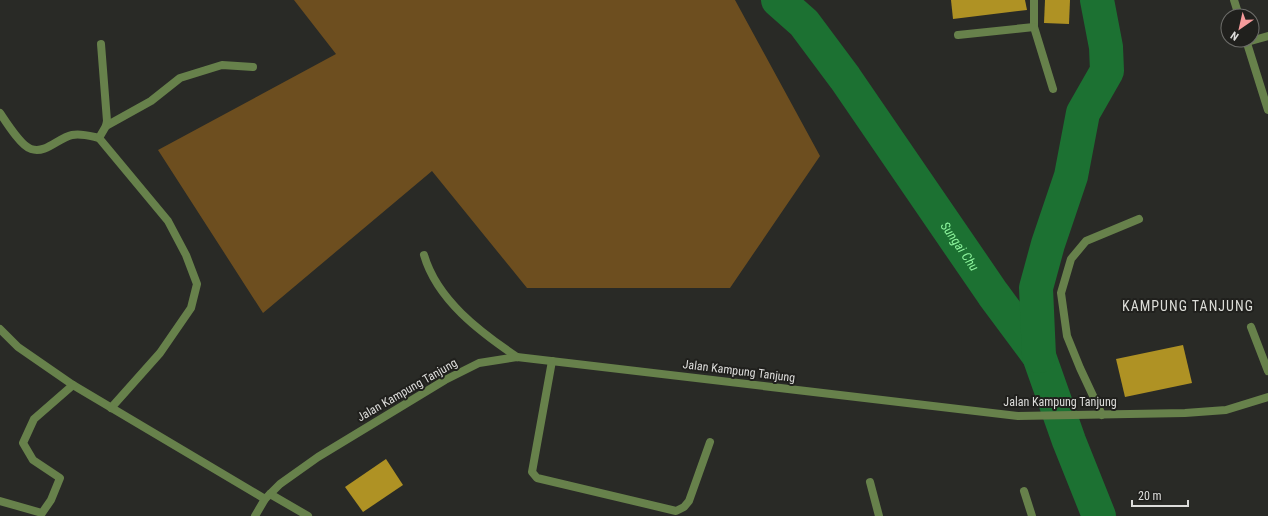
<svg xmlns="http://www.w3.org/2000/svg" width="1268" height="516" font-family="'Roboto Condensed',sans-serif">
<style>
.forest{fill:#6d4e1f}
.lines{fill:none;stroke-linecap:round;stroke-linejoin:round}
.river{stroke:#1c7132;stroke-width:34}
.building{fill:#af9224}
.lane{stroke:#67814b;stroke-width:8}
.street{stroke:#67814b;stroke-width:8}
.labels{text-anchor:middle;stroke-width:4;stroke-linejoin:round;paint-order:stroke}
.street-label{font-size:12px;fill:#dddddb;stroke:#20201d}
.water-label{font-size:13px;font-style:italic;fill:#8cf49c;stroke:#20201d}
.quarter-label{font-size:14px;letter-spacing:1px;fill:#dcddd8;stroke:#20201d}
</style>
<rect width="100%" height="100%" fill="#292a26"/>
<path class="forest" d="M 294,0 L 735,0 L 820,156 L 730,288 L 527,288 L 432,171 L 263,313 L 158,150 L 336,54 Z"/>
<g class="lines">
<g class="river">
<path id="s1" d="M 778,0 L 804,23 L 845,78 L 993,294 L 1039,356 L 1069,441 L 1099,516"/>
<path d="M 1039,356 L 1036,288 L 1048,244 L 1071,176 L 1083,113 L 1107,71 L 1106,47 L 1097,0"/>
</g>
</g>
<g class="building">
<path d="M 951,0 L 1025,0 L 1027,10 L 953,19 Z"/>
<path d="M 1045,0 L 1070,0 L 1069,24 L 1044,23 Z"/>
<path d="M 1183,345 L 1192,383 L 1125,397 L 1116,359 Z"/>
<path d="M 386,459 L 403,485 L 363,512 L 345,487 Z"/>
</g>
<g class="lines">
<g class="lane">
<path d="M 1247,42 L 1268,36"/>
<path d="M 1251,327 L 1268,371"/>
<path d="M 552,361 L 532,472 L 537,478 L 676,511 L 684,507 L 689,501 L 710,442"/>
<path d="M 870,482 L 879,516"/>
<path d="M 1024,491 L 1032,516"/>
</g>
<g class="street">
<path d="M 1034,0 L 1034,27 L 1053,89"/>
<path d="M 1234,0 L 1239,16"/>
<path d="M 958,35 L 1034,27"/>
<path d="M 1246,40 L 1268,110"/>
<path d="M 0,113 C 6,122 21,146 31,149 C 46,154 58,138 72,135 C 81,133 90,136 99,138 L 168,221 L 186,255 L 197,284 L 191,308 L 160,353 L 111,408"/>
<path d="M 106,126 L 151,101 L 180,78 L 222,65 L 253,67"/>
<path d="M 99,138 L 106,126 L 107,121 L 101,44"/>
<path d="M 424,255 C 437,300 480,332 517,357"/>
<path d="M 0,329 L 18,347 L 73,385 L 265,499"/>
<path d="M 1102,415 L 1080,368 L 1067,336 L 1061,293 L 1071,259 L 1086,241 L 1139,219"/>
<path d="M 270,494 L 308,516"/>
<path d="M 0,501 L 42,513 L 51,500 L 60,478 L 33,460 L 23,443 L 34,419 L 73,385"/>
<path d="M 255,516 L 265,499 L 280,484 L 318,457 L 445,380 L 479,363 L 517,357 L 1018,416 L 1185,413 L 1226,410 L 1268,397"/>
</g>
</g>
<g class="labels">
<g class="street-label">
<text transform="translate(739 371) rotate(7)" y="4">Jalan Kampung Tanjung</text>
<text transform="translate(407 390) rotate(-30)" y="4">Jalan Kampung Tanjung</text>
<text x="1060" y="406">Jalan Kampung Tanjung</text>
</g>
<g class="water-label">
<text dy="5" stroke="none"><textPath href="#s1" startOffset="307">Sungai Chu</textPath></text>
</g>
<g class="quarter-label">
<text x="1188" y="311">KAMPUNG TANJUNG</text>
</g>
</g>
<g transform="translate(1240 28) rotate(214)"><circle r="19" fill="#20201d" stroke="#6c6c69"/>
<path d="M0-3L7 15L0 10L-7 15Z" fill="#f59b9b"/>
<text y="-6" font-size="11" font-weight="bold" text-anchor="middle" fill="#dddddb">N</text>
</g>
<path d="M1132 500v6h56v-6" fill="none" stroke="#dddddb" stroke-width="2"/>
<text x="1138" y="500" font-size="12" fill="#dddddb" stroke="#20201d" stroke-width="3" paint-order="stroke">20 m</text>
</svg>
